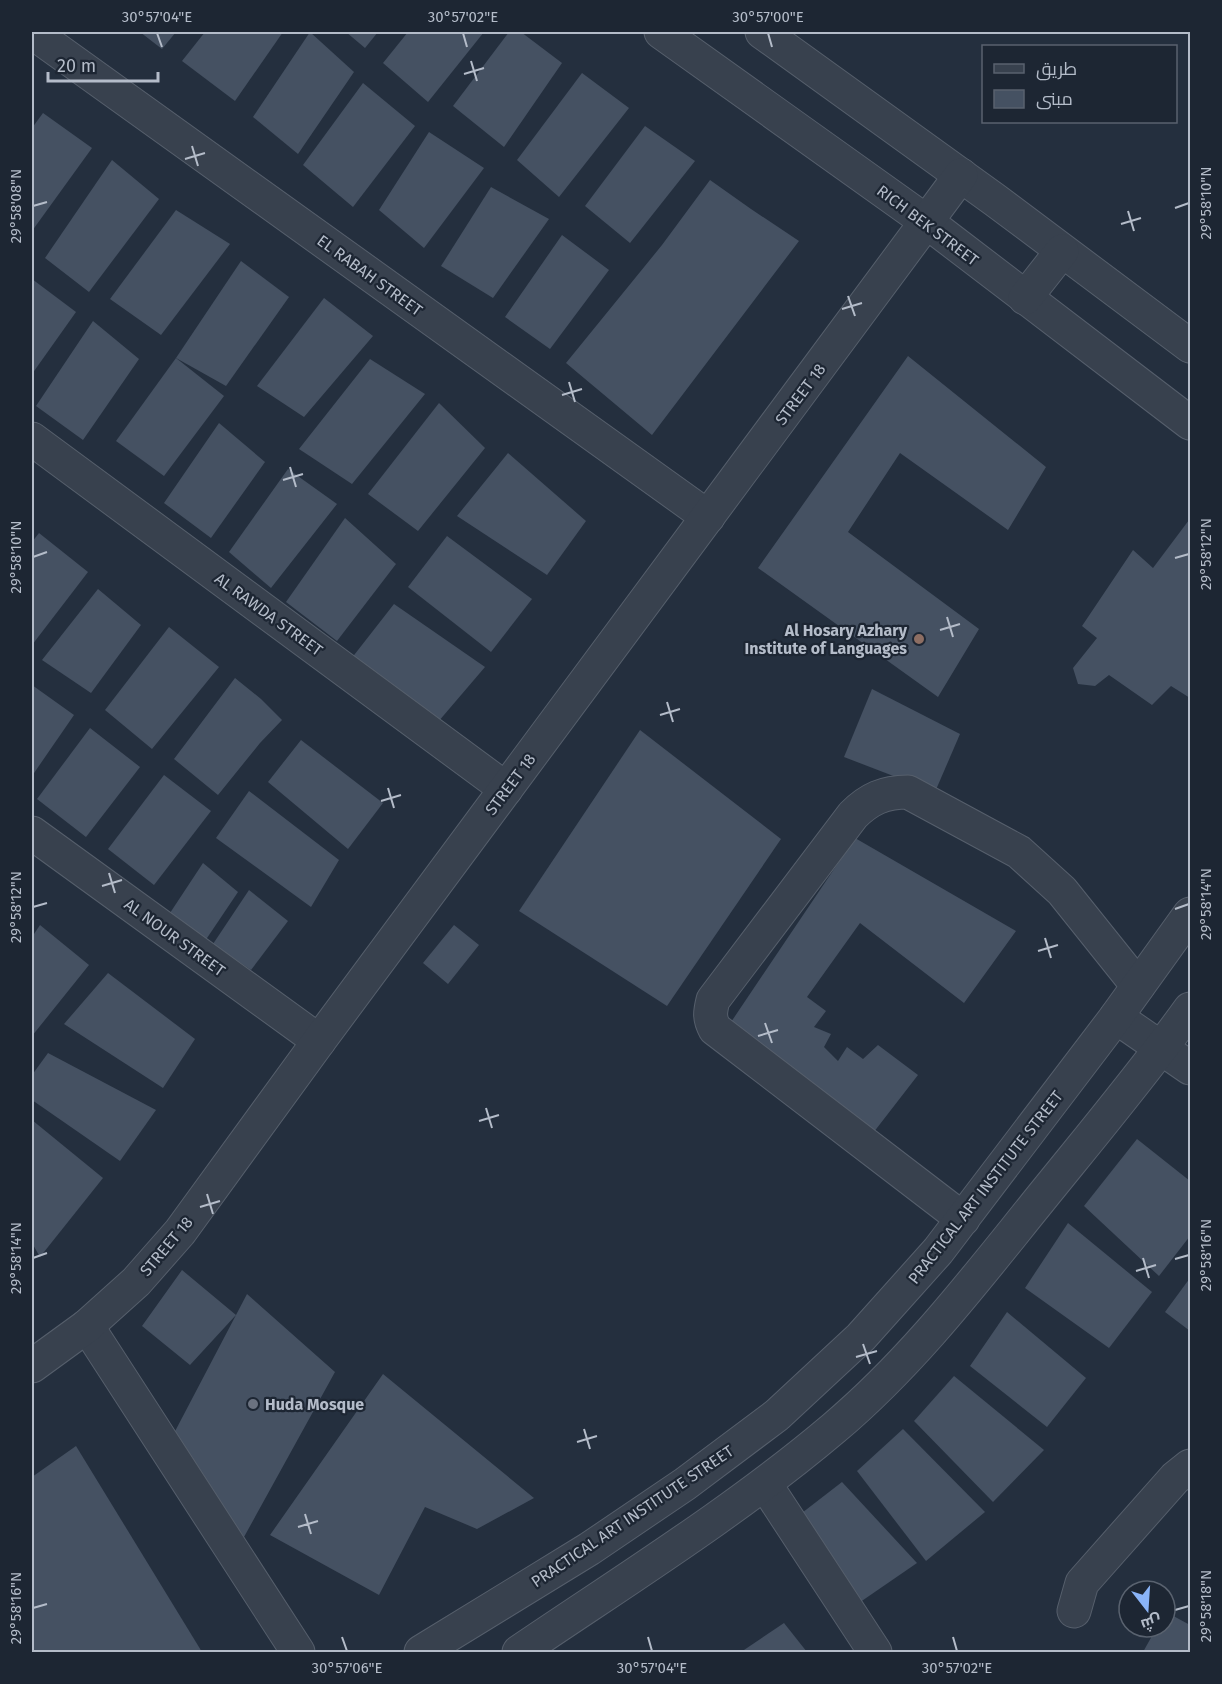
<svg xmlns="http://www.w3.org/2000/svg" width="1222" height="1684" font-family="'Fira Sans',Cairo,sans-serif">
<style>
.building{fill:#455162}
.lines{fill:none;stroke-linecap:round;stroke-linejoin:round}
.minor-casing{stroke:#565f6c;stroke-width:35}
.minor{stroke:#38414e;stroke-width:33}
.ticks{fill:none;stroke:#b4bcc9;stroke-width:2}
.education-dot{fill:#8d6e63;stroke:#1d2633;stroke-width:2}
.worship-dot{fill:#6b7280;stroke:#1d2633;stroke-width:2}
.labels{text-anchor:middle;stroke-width:4.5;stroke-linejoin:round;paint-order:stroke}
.street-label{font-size:16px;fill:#b4bcc9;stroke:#1d2633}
.poi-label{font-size:16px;font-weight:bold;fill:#b4bcc9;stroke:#1d2633;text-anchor:end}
.neatline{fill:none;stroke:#b4bcc9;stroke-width:2}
.ticks-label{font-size:15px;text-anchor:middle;fill:#b4bcc9}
</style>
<rect width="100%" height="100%" fill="#242f3e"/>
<g class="building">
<path d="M 140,32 L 176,32 L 162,49 Z"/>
<path d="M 205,32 L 283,32 L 235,101 L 182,61 Z"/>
<path d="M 310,32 L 354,72 L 298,154 L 253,117 Z"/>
<path d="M 346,32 L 378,32 L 365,48 Z"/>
<path d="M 408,32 L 484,32 L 428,102 L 383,63 Z"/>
<path d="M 509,32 L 521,32 L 562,63 L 504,147 L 453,106 Z"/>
<path d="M 582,73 L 629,108 L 559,197 L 517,160 Z"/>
<path d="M 363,83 L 415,126 L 353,207 L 303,165 Z"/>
<path d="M 43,113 L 92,148 L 32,231 L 32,128 Z"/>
<path d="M 645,126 L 695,161 L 630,243 L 585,206 Z"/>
<path d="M 429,132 L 484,168 L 424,248 L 379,210 Z"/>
<path d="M 112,160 L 159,199 L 89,292 L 45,258 Z"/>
<path d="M 710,180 L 751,209 L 799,241 L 652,435 L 566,363 L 662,245 Z"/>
<path d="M 491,187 L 549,219 L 493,298 L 441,266 Z"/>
<path d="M 176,210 L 230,244 L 161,335 L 110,299 Z"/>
<path d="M 562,235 L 609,270 L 550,349 L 505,317 Z"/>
<path d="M 241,261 L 289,297 L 226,386 L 176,358 Z"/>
<path d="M 32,279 L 76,312 L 32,374 Z"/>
<path d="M 324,298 L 373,336 L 304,417 L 257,386 Z"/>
<path d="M 93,321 L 139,359 L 83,440 L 36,406 Z"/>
<path d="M 908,356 L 1046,467 L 1008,530 L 900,453 L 848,532 L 979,629 L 938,697 L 758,568 Z"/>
<path d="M 176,358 L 224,396 L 164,476 L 116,441 Z"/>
<path d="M 370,359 L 425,394 L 352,484 L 299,449 Z"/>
<path d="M 439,403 L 485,448 L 418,531 L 368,494 Z"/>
<path d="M 219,423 L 265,462 L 211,538 L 164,503 Z"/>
<path d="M 508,453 L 586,521 L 547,575 L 457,516 Z"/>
<path d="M 288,469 L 337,504 L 271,588 L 229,552 Z"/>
<path d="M 345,518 L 396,564 L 337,641 L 286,602 Z"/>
<path d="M 1189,520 L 1190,522 L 1190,698 L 1171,686 L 1152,705 L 1109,675 L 1095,686 L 1078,684 L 1073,668 L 1097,638 L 1082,626 L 1133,550 L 1153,568 Z"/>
<path d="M 39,533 L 88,572 L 32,645 L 32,542 Z"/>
<path d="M 447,536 L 532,599 L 491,652 L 408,587 Z"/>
<path d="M 98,589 L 141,625 L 91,693 L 42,660 Z"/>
<path d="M 394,604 L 485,667 L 438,722 L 351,659 Z"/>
<path d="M 169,627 L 219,667 L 152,749 L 105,710 Z"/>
<path d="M 235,678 L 261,699 L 282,720 L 260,743 L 218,795 L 174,759 Z"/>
<path d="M 32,685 L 74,715 L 32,776 Z"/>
<path d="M 872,689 L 960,734 L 935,792 L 844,757 Z"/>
<path d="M 90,728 L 140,767 L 86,837 L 37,799 Z"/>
<path d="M 640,730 L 781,839 L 667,1006 L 519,911 Z"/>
<path d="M 301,740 L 383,803 L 348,849 L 268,782 Z"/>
<path d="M 164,775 L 211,811 L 154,885 L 108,849 Z"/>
<path d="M 249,791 L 339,860 L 311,907 L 216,838 Z"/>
<path d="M 855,838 L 1016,931 L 964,1003 L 860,923 L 807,997 L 826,1011 L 814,1027 L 831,1034 L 824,1047 L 838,1061 L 847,1047 L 863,1059 L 878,1045 L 918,1075 L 870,1137 L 727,1028 Z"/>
<path d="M 203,863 L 238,892 L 205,941 L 170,913 Z"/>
<path d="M 249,890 L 288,921 L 251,970 L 213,944 Z"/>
<path d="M 40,925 L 89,965 L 32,1036 L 32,937 Z"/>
<path d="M 454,925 L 479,945 L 448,984 L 423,963 Z"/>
<path d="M 108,973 L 195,1039 L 163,1088 L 64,1024 Z"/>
<path d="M 48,1053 L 156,1110 L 120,1161 L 32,1100 L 32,1075 Z"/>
<path d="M 32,1120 L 103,1178 L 40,1257 L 32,1243 Z"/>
<path d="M 1137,1139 L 1190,1181 L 1190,1236 L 1159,1276 L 1084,1206 Z"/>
<path d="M 1068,1223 L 1152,1292 L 1109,1348 L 1025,1288 Z"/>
<path d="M 182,1270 L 236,1315 L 247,1294 L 335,1372 L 244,1537 L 172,1437 L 236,1315 L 190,1365 L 142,1326 Z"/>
<path d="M 1190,1278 L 1190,1331 L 1165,1312 Z"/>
<path d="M 1007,1312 L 1086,1378 L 1047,1427 L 970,1366 Z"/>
<path d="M 383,1374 L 534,1498 L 477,1529 L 425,1507 L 379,1595 L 270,1535 Z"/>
<path d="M 954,1376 L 1044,1450 L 993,1502 L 914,1421 Z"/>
<path d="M 903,1429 L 985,1512 L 926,1561 L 857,1471 Z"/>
<path d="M 76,1446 L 202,1652 L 32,1652 L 32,1477 Z"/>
<path d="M 842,1482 L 917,1563 L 853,1607 L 798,1516 Z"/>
<path d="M 1166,1612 L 1190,1625 L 1190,1652 L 1143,1652 L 1157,1627 L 1165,1627 Z"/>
<path d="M 784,1623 L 807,1652 L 741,1652 Z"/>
</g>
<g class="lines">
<defs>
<g id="minor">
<path d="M 32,32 L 708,517"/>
<path d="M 661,32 L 927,222 L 1190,423"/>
<path d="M 762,32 L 995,200 L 1190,346"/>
<path d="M 1025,298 L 1062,251"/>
<path d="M 32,439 L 506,789"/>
<path d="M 32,833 L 319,1041"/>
<path d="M 1116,1017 L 1190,1068"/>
<path d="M 963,1219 L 715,1029 C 709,1018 710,1012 713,1000 L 853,815 C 869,799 884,792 908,792 L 1019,852 L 1062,891 L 1138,986"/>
<path d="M 87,1326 L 298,1652"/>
<path d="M 32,1366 L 87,1326 L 136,1282 L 180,1232 L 319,1041 L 961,175"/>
<path d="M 765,1484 L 875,1652"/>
<path d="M 1074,1611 L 1082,1583 L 1175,1478 L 1190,1466"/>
<path d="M 421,1652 L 589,1549 L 685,1484 L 777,1415 L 861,1337 L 938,1251 L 1116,1017 L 1190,914"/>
<path d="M 519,1652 C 625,1580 736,1511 834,1428 C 910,1364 971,1285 1033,1208 C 1086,1142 1141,1077 1190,1009"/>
</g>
</defs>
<use href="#minor" class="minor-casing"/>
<use href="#minor" class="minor"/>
</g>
<path class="ticks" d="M 157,33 L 162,47M 463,33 L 467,47M 768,33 L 772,47M 471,61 L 477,81M 464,74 L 484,68M 192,146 L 198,166M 185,159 L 205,153M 33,206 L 47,202M 1175,208 L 1189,203M 1128,211 L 1134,231M 1121,224 L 1141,218M 848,296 L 855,316M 842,309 L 862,303M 569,382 L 575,402M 562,395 L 582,389M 290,467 L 296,487M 283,480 L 303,474M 33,557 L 47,552M 1175,558 L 1189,554M 947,617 L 953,637M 940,630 L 960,624M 667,702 L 673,722M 660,715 L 680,709M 388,788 L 394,808M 381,801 L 401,795M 109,873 L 115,893M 102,886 L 122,880M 33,907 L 47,903M 1175,909 L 1189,904M 1045,938 L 1051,958M 1038,951 L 1058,945M 765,1023 L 772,1043M 758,1036 L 778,1030M 486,1108 L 492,1128M 479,1121 L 499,1115M 207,1194 L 213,1214M 200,1207 L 220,1201M 33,1258 L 47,1253M 1143,1258 L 1149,1278M 1175,1259 L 1189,1255M 1136,1271 L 1156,1265M 863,1344 L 870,1364M 856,1357 L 877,1351M 584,1429 L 590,1449M 577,1442 L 597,1436M 305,1514 L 311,1534M 298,1527 L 318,1521M 33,1608 L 47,1604M 1175,1610 L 1189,1606M 342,1637 L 347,1651M 648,1637 L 652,1651M 953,1637 L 957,1651"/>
<circle class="education-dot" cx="919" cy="639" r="6"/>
<circle class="worship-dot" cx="253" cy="1404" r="6"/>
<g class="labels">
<g class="street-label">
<text transform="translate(928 225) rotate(37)" y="6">RICH BEK STREET</text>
<text transform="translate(370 275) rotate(36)" y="6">EL RABAH STREET</text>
<text transform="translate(800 394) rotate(-53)" y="6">STREET 18</text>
<text transform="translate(269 614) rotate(36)" y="6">AL RAWDA STREET</text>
<text transform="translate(510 784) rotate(-53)" y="6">STREET 18</text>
<text transform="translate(175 937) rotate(36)" y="6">AL NOUR STREET</text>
<text transform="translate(985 1187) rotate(-52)" y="6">PRACTICAL ART INSTITUTE STREET</text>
<text transform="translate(166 1246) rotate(-50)" y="6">STREET 18</text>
<text transform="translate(632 1516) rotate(-34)" y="6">PRACTICAL ART INSTITUTE STREET</text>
</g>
<g class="poi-label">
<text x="907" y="636">Al Hosary Azhary<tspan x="907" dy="18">Institute of Languages</tspan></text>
<text x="265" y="1410" text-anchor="start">Huda Mosque</text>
</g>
</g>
<rect width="1222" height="1684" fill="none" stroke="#1d2633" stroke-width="66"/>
<rect x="982" y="45" width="195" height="78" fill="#1d2633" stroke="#59626f" stroke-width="1.5"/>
<rect x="994" y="64" width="30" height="9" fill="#38414e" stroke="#59626f" stroke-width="1.5"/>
<text x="1036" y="75" font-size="18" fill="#b4bcc9">طريق</text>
<rect x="994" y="90" width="30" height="18" fill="#455162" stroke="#59626f" stroke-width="1.5"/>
<text x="1036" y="105" font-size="18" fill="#b4bcc9">مبنى</text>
<g transform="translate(1147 1609) rotate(163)"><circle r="28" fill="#1d2633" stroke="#59626f" stroke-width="1.5"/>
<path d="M0-4.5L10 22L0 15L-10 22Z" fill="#8ab4f8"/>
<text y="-9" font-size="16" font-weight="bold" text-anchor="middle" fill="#b4bcc9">ش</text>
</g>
<path d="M48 72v9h110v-9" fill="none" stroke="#b4bcc9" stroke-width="3"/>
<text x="57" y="72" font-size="18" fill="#b4bcc9" stroke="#1d2633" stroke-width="4.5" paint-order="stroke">20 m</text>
<rect x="33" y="33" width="1156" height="1618" class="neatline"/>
<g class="ticks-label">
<text x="157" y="22">30°57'04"E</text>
<text x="463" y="22">30°57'02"E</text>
<text x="768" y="22">30°57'00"E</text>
<text transform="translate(1206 203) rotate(-90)" y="5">29°58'10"N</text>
<text transform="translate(16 206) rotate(-90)" y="5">29°58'08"N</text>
<text transform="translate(1206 554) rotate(-90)" y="5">29°58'12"N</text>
<text transform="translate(16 557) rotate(-90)" y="5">29°58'10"N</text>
<text transform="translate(1206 904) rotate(-90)" y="5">29°58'14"N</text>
<text transform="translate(16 907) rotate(-90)" y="5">29°58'12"N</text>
<text transform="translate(1206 1255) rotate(-90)" y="5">29°58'16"N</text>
<text transform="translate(16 1258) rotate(-90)" y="5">29°58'14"N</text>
<text transform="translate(1206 1606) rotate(-90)" y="5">29°58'18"N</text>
<text transform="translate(16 1608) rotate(-90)" y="5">29°58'16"N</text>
<text x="347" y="1673">30°57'06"E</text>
<text x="652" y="1673">30°57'04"E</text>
<text x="957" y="1673">30°57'02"E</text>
</g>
</svg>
